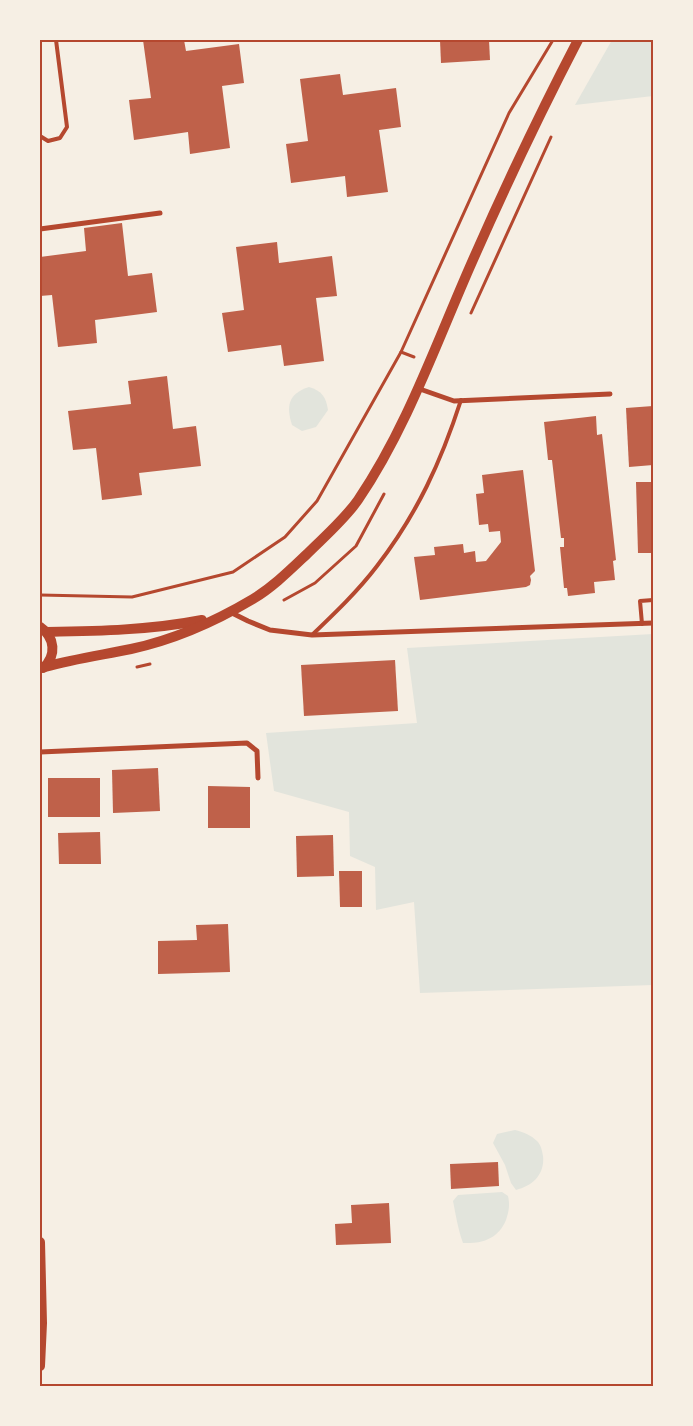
<svg xmlns="http://www.w3.org/2000/svg" width="693" height="1426" font-family="'Titillium Web',sans-serif">
<style>
.green{fill:#e2e4dc}
.building{fill:#bf614a}
.lines{fill:none;stroke-linecap:round;stroke-linejoin:round}
.path{stroke:#b5482f;stroke-width:3}
.service{stroke:#b5482f;stroke-width:4}
.minor{stroke:#b5482f;stroke-width:5}
.secondary{stroke:#b5482f;stroke-width:10}
.neatline{fill:none;stroke:#b5482f;stroke-width:2}
</style>
<rect width="100%" height="100%" fill="#f6efe4"/>
<g class="green">
<path d="M 612,40 L 653,40 L 653,96 L 575,105 Z"/>
<path d="M 309,387 C 322,391 326,397 328,410 L 316,427 L 302,431 L 292,425 C 286,406 288,394 309,387 Z"/>
<path d="M 653,634 L 653,985 L 420,993 L 414,902 L 376,910 L 375,867 L 350,856 L 349,812 L 274,791 L 266,733 L 417,723 L 407,648 Z"/>
<path d="M 515,1130 C 523,1132 531,1135 537,1141 C 541,1145 542,1150 543,1156 C 545,1174 533,1186 516,1190 L 511,1183 L 505,1165 L 493,1143 L 497,1134 Z"/>
<path d="M 502,1192 L 508,1196 C 510,1205 509,1211 506,1220 C 498,1239 482,1244 463,1243 C 458,1229 456,1216 453,1201 L 458,1195 Z"/>
</g>
<g class="building">
<path d="M 143,40 L 184,40 L 186,51 L 239,44 L 244,83 L 222,86 L 230,148 L 190,154 L 188,132 L 134,140 L 129,100 L 151,98 Z"/>
<path d="M 440,40 L 489,40 L 490,60 L 441,63 Z"/>
<path d="M 340,74 L 343,95 L 396,88 L 401,127 L 379,130 L 388,192 L 347,197 L 345,176 L 291,183 L 286,144 L 308,141 L 300,79 Z"/>
<path d="M 122,223 L 128,276 L 152,273 L 157,312 L 95,320 L 97,343 L 58,347 L 52,295 L 40,296 L 40,257 L 86,251 L 84,228 Z"/>
<path d="M 277,242 L 279,263 L 332,256 L 337,296 L 316,298 L 324,361 L 284,366 L 281,345 L 228,352 L 222,313 L 244,310 L 236,247 Z"/>
<path d="M 167,376 L 173,429 L 196,426 L 201,466 L 139,473 L 142,495 L 102,500 L 96,448 L 73,450 L 68,411 L 131,404 L 128,381 Z"/>
<path d="M 653,406 L 653,465 L 629,467 L 626,408 Z"/>
<path d="M 596,416 L 597,435 L 602,434 L 616,560 L 613,561 L 615,580 L 594,582 L 595,593 L 568,596 L 567,588 L 564,588 L 560,547 L 564,547 L 564,538 L 561,538 L 552,460 L 548,460 L 544,422 Z"/>
<path d="M 523,470 L 535,571 L 530,576 L 531,580 L 530,585 L 526,587 L 420,600 L 414,557 L 435,555 L 434,547 L 463,544 L 464,553 L 475,551 L 476,562 L 486,561 L 501,542 L 500,531 L 489,532 L 488,524 L 479,525 L 476,494 L 484,493 L 482,475 Z"/>
<path d="M 636,482 L 653,482 L 653,553 L 638,553 Z"/>
<path d="M 395,660 L 398,711 L 304,716 L 301,665 Z"/>
<path d="M 158,768 L 160,811 L 113,813 L 112,770 Z"/>
<rect x="48" y="778" width="52" height="39"/>
<path d="M 208,786 L 250,787 L 250,828 L 208,828 Z"/>
<path d="M 100,832 L 101,864 L 59,864 L 58,833 Z"/>
<path d="M 333,835 L 334,876 L 297,877 L 296,836 Z"/>
<path d="M 339,871 L 362,871 L 362,907 L 340,907 Z"/>
<path d="M 228,924 L 230,972 L 158,974 L 158,941 L 197,940 L 196,925 Z"/>
<path d="M 498,1162 L 499,1186 L 451,1189 L 450,1164 Z"/>
<path d="M 389,1203 L 391,1243 L 336,1245 L 335,1224 L 352,1223 L 351,1205 Z"/>
</g>
<g class="lines">
<g class="path">
<path d="M 471,313 L 551,137"/>
<path d="M 401,352 L 414,357"/>
<path d="M 40,595 L 132,597 L 233,572 L 285,537 L 317,501 L 401,352 L 509,113 L 553,40"/>
<path d="M 284,600 L 315,583 L 356,546 L 384,494"/>
<path d="M 137,667 L 150,664"/>
</g>
<g class="service">
<path d="M 40,136 L 48,141 L 60,138 L 67,127 L 56,40"/>
<path d="M 642,624 L 640,601 L 653,600"/>
<path d="M 312,635 C 335,613 358,591 377,566 C 417,514 441,462 461,400"/>
</g>
<g class="minor">
<path d="M 40,229 L 160,213"/>
<path d="M 417,388 L 454,401 L 610,394"/>
<path d="M 230,612 L 248,621 L 270,630 L 312,635 L 653,623"/>
<path d="M 40,752 L 247,743 L 257,751 L 258,778"/>
</g>
<g class="secondary">
<path d="M 40,627 C 55,637 57,656 43,668"/>
<path d="M 47,632 C 99,631 151,630 202,620"/>
<path d="M 45,667 C 74,659 102,655 131,649 C 173,640 216,621 253,599 C 273,587 290,570 307,554 C 324,537 344,520 358,500 C 407,428 437,341 472,262 C 505,187 540,113 578,40"/>
<path d="M 40,1242 L 42,1323 L 40,1366"/>
</g>
</g>
<rect width="693" height="1426" fill="none" stroke="#f6efe4" stroke-width="82"/>
<rect x="41" y="41" width="611" height="1344" class="neatline"/>
</svg>
